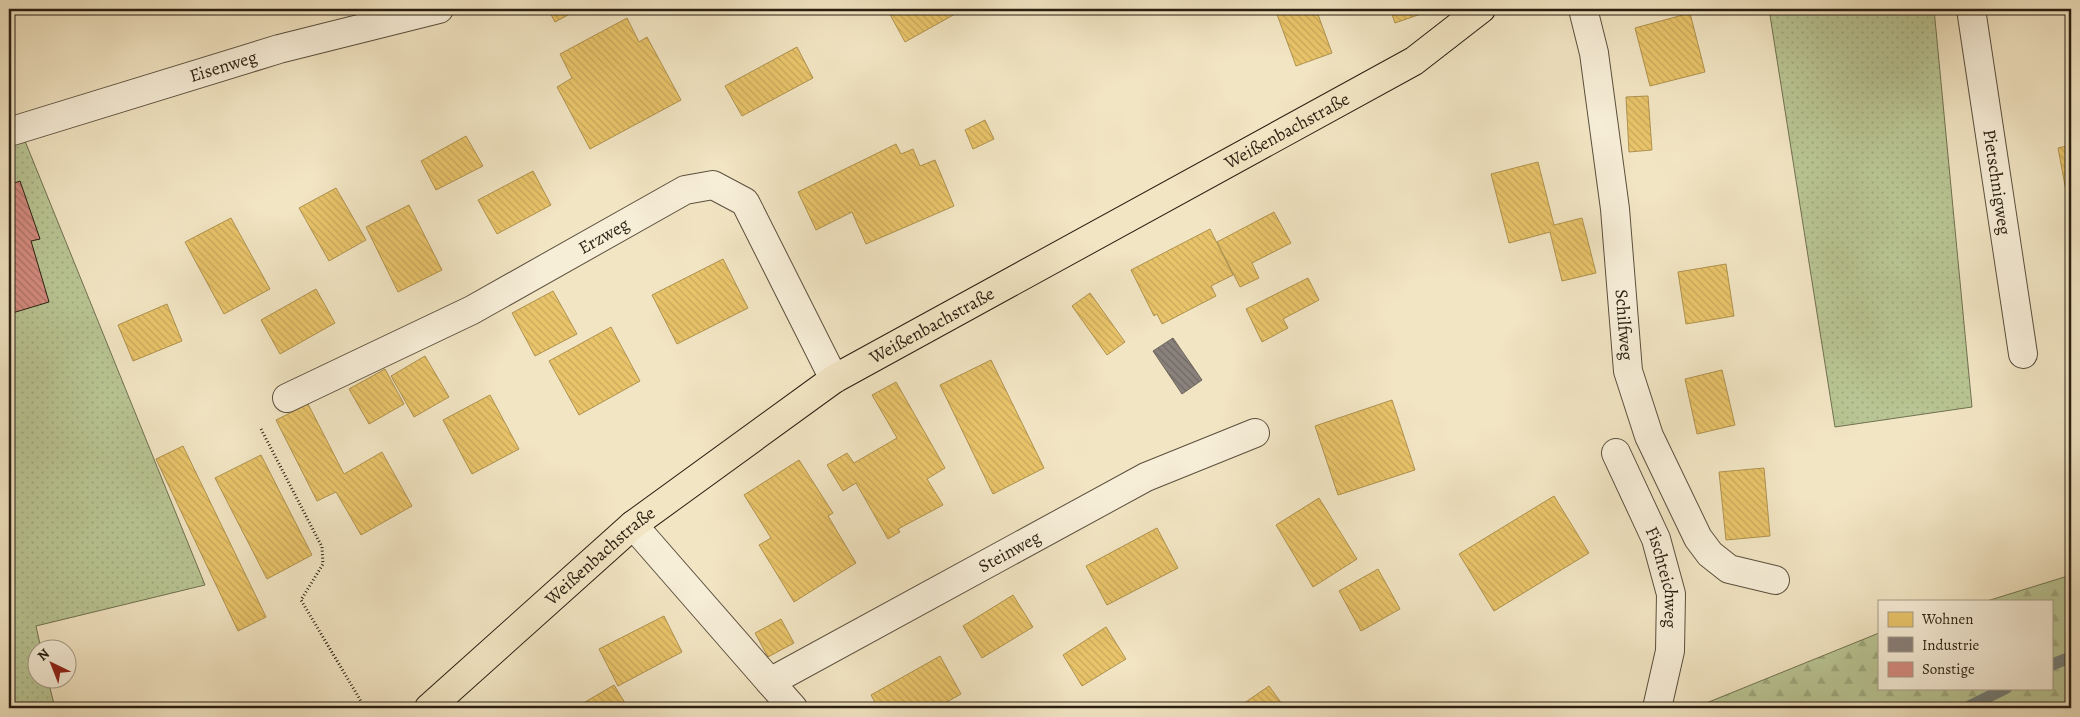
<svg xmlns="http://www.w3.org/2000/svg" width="2080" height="717" font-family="Alegreya,serif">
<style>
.grass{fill:url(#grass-dots);stroke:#717252}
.forest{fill:url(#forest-firs);stroke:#717252}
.homes{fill:url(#homes-back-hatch);stroke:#af924f}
.industry{fill:url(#industry-back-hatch);stroke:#6d645c}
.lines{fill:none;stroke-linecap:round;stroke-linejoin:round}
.stream{stroke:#717d79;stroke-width:12}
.building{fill:url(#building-back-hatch);stroke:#291f11}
.minor-casing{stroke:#5b503e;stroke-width:30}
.major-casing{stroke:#291f11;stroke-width:30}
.path{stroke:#291f11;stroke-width:3;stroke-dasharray:1 2.5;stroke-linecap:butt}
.minor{stroke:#f7eed8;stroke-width:28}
.major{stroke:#f2e5c3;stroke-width:28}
.labels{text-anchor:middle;stroke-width:5;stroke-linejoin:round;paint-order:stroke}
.street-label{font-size:18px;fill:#291f11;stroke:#f7eed8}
</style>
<defs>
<pattern id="grass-dots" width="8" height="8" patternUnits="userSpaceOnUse" patternTransform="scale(1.25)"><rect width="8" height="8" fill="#b9c594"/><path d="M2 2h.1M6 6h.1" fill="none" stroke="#9fa97f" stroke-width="1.8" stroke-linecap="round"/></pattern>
<pattern id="forest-firs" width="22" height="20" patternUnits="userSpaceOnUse" patternTransform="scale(1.25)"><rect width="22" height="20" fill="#b9c594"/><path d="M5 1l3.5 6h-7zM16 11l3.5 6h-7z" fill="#9fa97f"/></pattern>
<pattern id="homes-back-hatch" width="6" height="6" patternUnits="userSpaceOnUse" patternTransform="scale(1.25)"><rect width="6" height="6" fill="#e9c46a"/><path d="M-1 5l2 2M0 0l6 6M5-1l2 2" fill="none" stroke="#c8a85b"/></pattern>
<pattern id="industry-back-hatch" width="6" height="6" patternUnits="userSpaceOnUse" patternTransform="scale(1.25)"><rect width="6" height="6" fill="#8a817c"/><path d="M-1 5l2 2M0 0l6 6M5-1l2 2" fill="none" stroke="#716964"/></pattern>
<pattern id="building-back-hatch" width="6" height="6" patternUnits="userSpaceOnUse" patternTransform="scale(1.25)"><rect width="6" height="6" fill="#d58c80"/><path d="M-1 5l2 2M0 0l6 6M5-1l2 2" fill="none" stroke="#ad7267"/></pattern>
</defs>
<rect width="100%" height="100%" fill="#f2e5c3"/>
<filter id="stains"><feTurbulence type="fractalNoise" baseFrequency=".004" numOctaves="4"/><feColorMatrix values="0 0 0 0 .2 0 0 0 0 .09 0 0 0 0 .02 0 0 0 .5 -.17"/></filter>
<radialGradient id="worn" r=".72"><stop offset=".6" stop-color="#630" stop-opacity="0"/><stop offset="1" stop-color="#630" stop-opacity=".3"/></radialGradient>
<g class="grass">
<path d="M 1769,9 L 1934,9 L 1972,407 L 1835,427 Z"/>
<path d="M 9,104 L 10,104 L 205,585 L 36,626 L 41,649 L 38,650 L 38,680 L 48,680 L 55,708 L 9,708 Z"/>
</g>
<path class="forest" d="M 2071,575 L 2071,708 L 1694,708 L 1879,633 L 1879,688 L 2051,688 L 2051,601 L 1987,601 Z"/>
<g class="homes">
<path d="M 548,9 L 579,9 L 555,22 Z"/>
<path d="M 887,9 L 964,9 L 905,42 Z"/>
<path d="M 1275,9 L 1316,9 L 1332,53 L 1296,66 Z"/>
<path d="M 1390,9 L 1435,9 L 1395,23 Z"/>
<path d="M 1690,13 L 1705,72 L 1650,86 L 1635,28 Z"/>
<path d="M 627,18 L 639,42 L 647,37 L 681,100 L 590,149 L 557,87 L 572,78 L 560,54 Z"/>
<path d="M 797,47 L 813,78 L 742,116 L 725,86 Z"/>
<path d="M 1648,96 L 1652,150 L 1629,152 L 1626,97 Z"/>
<path d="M 985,120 L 994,139 L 973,149 L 965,130 Z"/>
<path d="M 466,136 L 483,166 L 436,190 L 421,161 Z"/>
<path d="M 896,144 L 901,154 L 913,149 L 920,166 L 935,160 L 954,206 L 866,244 L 852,212 L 816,230 L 798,192 Z"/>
<path d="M 2071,145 L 2071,206 L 2069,207 L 2058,148 Z"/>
<path d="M 1538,162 L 1554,225 L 1582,218 L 1596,273 L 1562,281 L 1550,232 L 1509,243 L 1491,174 Z"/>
<path d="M 533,171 L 551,205 L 497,234 L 478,200 Z"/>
<path d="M 336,188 L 366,240 L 329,261 L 299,208 Z"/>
<path d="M 409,205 L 442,270 L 398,292 L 366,227 Z"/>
<path d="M 1274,212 L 1291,243 L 1252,263 L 1259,278 L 1240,287 L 1217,242 Z"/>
<path d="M 231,218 L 270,289 L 224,314 L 185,242 Z"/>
<path d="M 1210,229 L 1233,275 L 1211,286 L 1216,296 L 1162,324 L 1157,314 L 1154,316 L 1131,270 Z"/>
<path d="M 723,259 L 748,308 L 677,344 L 652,295 Z"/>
<path d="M 1726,264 L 1734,316 L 1686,324 L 1678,272 Z"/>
<path d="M 1308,278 L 1319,300 L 1283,319 L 1288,328 L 1262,342 L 1246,309 Z"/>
<path d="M 316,289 L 335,323 L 280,354 L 261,320 Z"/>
<path d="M 553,291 L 577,334 L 535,356 L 512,313 Z"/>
<path d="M 1090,293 L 1125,342 L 1107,355 L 1072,306 Z"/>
<path d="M 167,304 L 182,341 L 133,361 L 118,325 Z"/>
<path d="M 611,327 L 640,381 L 579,415 L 549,361 Z"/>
<path d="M 425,356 L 449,397 L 414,417 L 391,376 Z"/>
<path d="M 991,360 L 1044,468 L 993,494 L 940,385 Z"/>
<path d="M 385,369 L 404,404 L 369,424 L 349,389 Z"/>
<path d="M 1722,370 L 1735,425 L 1697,434 L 1685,379 Z"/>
<path d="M 896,382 L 945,468 L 927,479 L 943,505 L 898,529 L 900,532 L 888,539 L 856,483 L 843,491 L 827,465 L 847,453 L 854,463 L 897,438 L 872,395 Z"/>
<path d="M 490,395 L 519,449 L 472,474 L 443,420 Z"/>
<path d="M 1392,400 L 1415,470 L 1338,495 L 1315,426 Z"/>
<path d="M 308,404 L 344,474 L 382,452 L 412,506 L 361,535 L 336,492 L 317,501 L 276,420 Z"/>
<path d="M 183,446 L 266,617 L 238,631 L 156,459 Z"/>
<path d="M 261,455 L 312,555 L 267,579 L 215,478 Z"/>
<path d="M 799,460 L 833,513 L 828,516 L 856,563 L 794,602 L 759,545 L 771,538 L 744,495 Z"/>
<path d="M 1764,468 L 1770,536 L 1726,540 L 1719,472 Z"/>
<path d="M 1554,496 L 1589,553 L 1494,611 L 1459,554 Z"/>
<path d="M 1319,498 L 1357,559 L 1313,587 L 1276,525 Z"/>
<path d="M 1157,528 L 1178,568 L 1107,605 L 1086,566 Z"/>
<path d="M 1378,569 L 1400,609 L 1361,631 L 1339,591 Z"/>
<path d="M 1013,595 L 1033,627 L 982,658 L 963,626 Z"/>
<path d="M 664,616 L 682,652 L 618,686 L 599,649 Z"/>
<path d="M 781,619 L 794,643 L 768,657 L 755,633 Z"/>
<path d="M 1106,627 L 1126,659 L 1082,686 L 1063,655 Z"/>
<path d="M 940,656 L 961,694 L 936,708 L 878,708 L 871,695 Z"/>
<path d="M 614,685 L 628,708 L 575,708 Z"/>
<path d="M 1269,686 L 1285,708 L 1237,708 Z"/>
</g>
<path class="industry" d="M 1173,338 L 1202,380 L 1182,394 L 1153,351 Z"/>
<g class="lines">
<g class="stream">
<path d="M 2051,665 L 2071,657"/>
<path d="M 1966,708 L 2006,688"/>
</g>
</g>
<path class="building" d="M 20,181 L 40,239 L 31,241 L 49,302 L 9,314 L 9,185 Z"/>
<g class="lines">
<defs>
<g id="minor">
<path id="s1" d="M 1583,9 L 1594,53 L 1615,209 L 1628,371 L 1649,436 L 1698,538 L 1710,554 L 1729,569 L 1775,580"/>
<path id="s2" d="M 1971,9 L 2023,354"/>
<path id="s3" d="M 9,132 L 279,49 L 439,9"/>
<path id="s4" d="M 287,398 L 472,310 L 685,190 L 713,185 L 745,202 L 834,379"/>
<path id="s5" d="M 1616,453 L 1656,539 L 1671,594 L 1670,651 L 1657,708"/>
<path id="s6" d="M 633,525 L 770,682 L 1146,477 L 1255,433"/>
<path d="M 770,682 L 793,708"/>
</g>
<g id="major">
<path id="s7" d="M 429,708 L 633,525 L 834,379 L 1414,61 L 1481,9"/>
</g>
</defs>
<use href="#minor" class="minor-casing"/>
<use href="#major" class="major-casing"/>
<path class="path" d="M 261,429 L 322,547 L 323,564 L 301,600 L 365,708"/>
<use href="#minor" class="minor"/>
<use href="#major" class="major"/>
</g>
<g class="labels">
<g class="street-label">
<text dy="6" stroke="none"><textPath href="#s3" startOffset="224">Eisenweg</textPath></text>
<text dy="6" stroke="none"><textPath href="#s7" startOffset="1039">Weißenbachstraße</textPath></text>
<text dy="6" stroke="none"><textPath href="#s2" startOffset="175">Pietschnigweg</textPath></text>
<text dy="6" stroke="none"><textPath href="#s4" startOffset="356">Erzweg</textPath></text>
<text dy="6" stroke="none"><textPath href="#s7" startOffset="634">Weißenbachstraße</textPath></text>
<text dy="6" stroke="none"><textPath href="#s1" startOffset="319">Schilfweg</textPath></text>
<text dy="6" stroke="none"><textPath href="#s6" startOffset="481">Steinweg</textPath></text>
<text dy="6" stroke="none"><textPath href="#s7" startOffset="229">Weißenbachstraße</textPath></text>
<text dy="6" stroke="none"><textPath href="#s5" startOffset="134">Fischteichweg</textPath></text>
</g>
</g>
<rect width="2080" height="717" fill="none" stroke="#f2e5c3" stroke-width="30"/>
<rect x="10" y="10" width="2060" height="697" fill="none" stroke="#291f11" stroke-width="2.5"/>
<rect x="15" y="15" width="2050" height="687" fill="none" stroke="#291f11"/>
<rect x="1878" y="600" width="175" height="90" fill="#f7eed8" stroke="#a59b88"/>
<rect x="1888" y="612" width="25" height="15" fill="#e9c46a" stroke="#a59b88"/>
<text x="1922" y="624" font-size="15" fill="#291f11">Wohnen</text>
<rect x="1888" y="637" width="25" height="15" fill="#8a817c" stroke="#a59b88"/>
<text x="1922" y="650" font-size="15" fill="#291f11">Industrie</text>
<rect x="1888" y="662" width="25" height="15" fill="#d58c80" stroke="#a59b88"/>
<text x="1922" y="674" font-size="15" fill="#291f11">Sonstige</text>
<g transform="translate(52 664) rotate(317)"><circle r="24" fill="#f7eed8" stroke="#a59b88"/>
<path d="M0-4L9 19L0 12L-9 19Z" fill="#8f2418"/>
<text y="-8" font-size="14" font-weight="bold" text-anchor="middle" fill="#291f11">N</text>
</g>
<rect width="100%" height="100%" filter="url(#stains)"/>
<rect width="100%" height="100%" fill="url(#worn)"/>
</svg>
